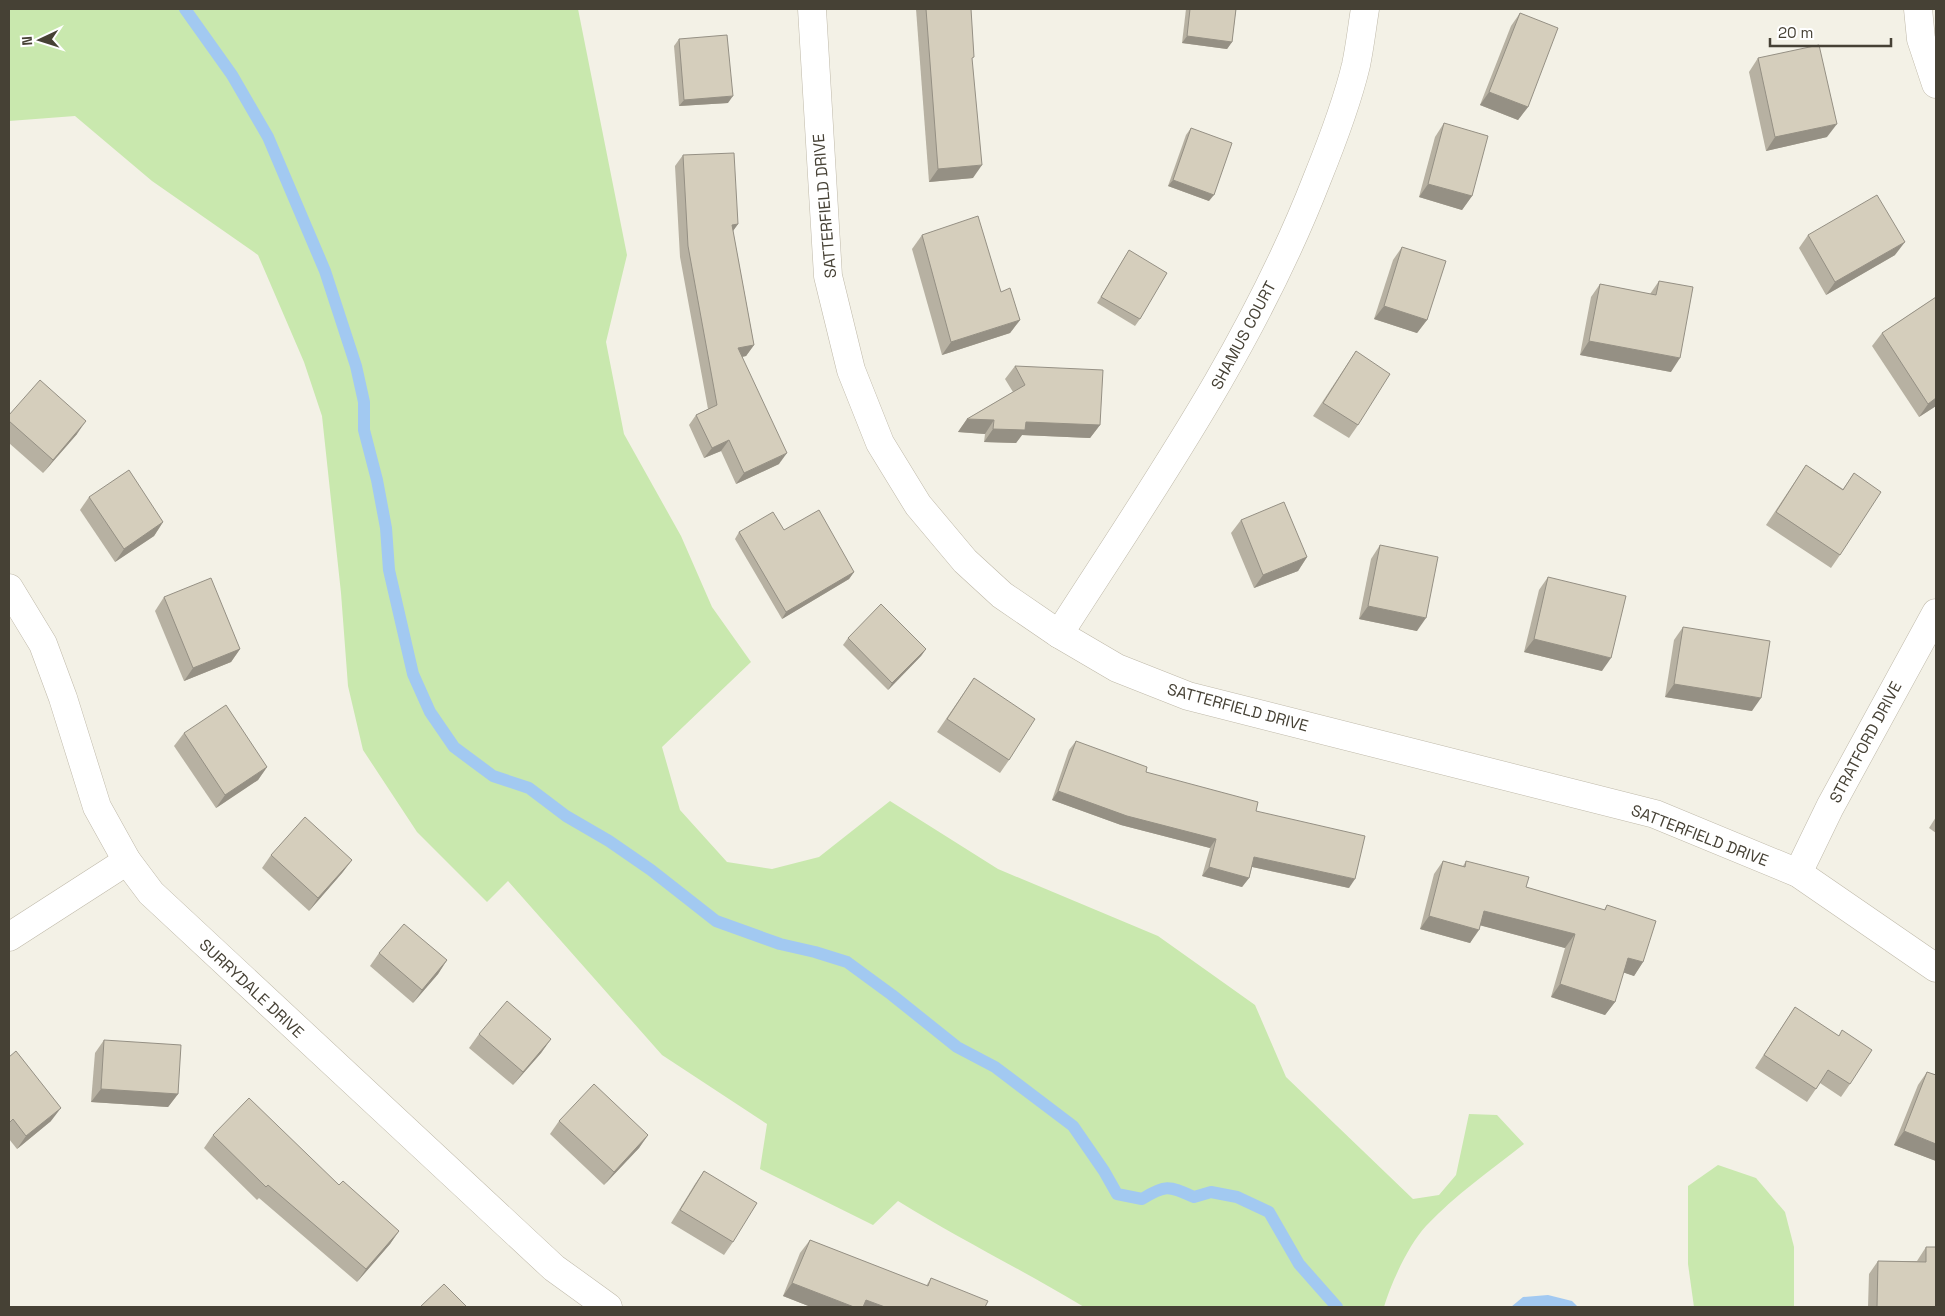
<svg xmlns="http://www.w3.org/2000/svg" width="1945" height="1316" font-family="'Space Grotesk',sans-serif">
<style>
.green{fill:#c9e8ae}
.water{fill:#a2c9f1}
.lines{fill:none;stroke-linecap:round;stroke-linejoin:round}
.stream{stroke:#a2c9f1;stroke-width:12}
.street-casing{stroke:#bfb9a9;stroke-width:29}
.street{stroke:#fff;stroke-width:28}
.wall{fill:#b7b1a2}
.shaded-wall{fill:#959084}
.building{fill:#d5cebc;stroke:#959084}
.labels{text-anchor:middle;stroke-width:4;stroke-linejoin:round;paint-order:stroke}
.street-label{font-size:16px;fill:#464135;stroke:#fff}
</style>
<rect width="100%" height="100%" fill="#f3f1e6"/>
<g class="green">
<path d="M 9,9 L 578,9 L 627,255 L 606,342 L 624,434 L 681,536 L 712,607 L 751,662 L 662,747 L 680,810 L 727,862 L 772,869 L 819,857 L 890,801 L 998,869 L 1158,936 L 1255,1005 L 1286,1077 L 1413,1199 L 1439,1195 L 1456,1175 L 1469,1114 L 1497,1115 L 1524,1144 C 1491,1170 1455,1195 1426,1226 C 1409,1244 1391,1283 1384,1307 L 1084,1307 C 1023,1270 959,1239 898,1201 L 873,1225 L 760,1169 L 767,1124 L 662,1055 L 508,881 L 487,902 L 417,832 L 363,750 L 348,686 L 341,593 L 322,416 L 304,362 L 258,255 L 152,181 L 75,116 L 9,121 Z"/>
<path d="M 1718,1165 L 1756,1178 L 1785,1212 L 1794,1247 L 1794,1307 L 1694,1307 L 1688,1264 L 1688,1186 Z"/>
</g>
<path class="water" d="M 1548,1295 L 1572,1301 L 1578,1307 L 1511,1307 L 1523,1297 Z"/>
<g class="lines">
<path class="stream" d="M 185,9 L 232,75 L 268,137 L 325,271 L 356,366 L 364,402 L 364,430 L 377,480 L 386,528 L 389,570 L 413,674 L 430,712 L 454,747 L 493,776 L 529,788 L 566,816 L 609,841 L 651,870 L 716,921 L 780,944 L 815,952 L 847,962 L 892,995 L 957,1047 L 995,1067 L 1073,1126 L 1104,1171 L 1117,1194 L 1142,1199 C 1166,1184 1169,1186 1194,1197 L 1211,1192 L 1237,1197 L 1269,1212 L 1299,1264 L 1337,1307"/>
<defs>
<g id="street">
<path d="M 812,9 L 828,276 L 851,370 L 880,443 L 918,505 L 965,561 L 1002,595 L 1059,634 L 1117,668 L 1188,696 L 1655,814 L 1798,873 L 1936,968"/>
<path d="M 1918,9 L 1921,39 L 1936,84"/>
<path d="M 9,588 L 43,644 L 63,698 L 97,807 L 127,861 L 151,893 L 554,1268 L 608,1307"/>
<path d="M 1059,634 C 1154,486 1253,344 1317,179 C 1332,142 1347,103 1356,65 C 1360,46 1362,27 1365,9"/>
<path d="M 1798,873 L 1830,807 L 1936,613"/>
<path d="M 9,937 L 127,861"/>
</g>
</defs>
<use href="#street" class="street-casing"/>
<use href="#street" class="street"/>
</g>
<g class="wall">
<path d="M 916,9 L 971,9 L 972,60 L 973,178 L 929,182 Z"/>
<path d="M 1186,9 L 1236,9 L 1232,42 L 1227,49 L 1182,43 Z"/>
<path d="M 1520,13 L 1528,107 L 1518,120 L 1480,105 L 1511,26 Z"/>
<path d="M 679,39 L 728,103 L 679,106 L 674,46 Z"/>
<path d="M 1758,58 L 1827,137 L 1766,151 L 1749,72 Z"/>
<path d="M 1444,123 L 1472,196 L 1462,210 L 1419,197 L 1435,137 Z"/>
<path d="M 1191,128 L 1209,201 L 1168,186 L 1186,135 Z"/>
<path d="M 683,155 L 738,224 L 733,231 L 754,345 L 746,356 L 742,357 L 779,464 L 736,484 L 721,451 L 704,458 L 689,425 L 696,415 L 708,409 L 680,257 L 675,166 Z"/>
<path d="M 922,235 L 1001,292 L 1020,320 L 1010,333 L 942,355 L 912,249 Z"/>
<path d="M 1808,235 L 1895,255 L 1826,295 L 1799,248 Z"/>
<path d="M 1402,247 L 1427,320 L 1417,333 L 1374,319 L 1393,260 Z"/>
<path d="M 1129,250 L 1140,319 L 1135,326 L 1097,303 Z"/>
<path d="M 1659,281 L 1671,372 L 1580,355 L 1591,297 L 1600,284 L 1650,294 Z"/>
<path d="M 1936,297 L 1936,406 L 1919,417 L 1872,346 L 1882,333 Z"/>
<path d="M 1356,351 L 1358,425 L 1349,438 L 1313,416 Z"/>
<path d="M 1015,366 L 1100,425 L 1090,438 L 1022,435 L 1016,443 L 984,442 L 985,434 L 958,432 L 967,419 L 1013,392 L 1005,379 Z"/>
<path d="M 9,415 L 77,434 L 43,473 L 9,443 Z"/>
<path d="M 1806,465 L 1843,489 L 1854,473 L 1840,555 L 1831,568 L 1766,525 Z"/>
<path d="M 89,497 L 163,522 L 154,536 L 115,562 L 80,510 Z"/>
<path d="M 1241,520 L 1307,557 L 1298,571 L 1254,588 L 1231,533 Z"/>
<path d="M 784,530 L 854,572 L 849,579 L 782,619 L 735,539 L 739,532 Z"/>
<path d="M 1380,545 L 1417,631 L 1359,619 L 1371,559 Z"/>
<path d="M 1548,577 L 1602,671 L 1524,652 L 1539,590 Z"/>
<path d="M 164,597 L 240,649 L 231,662 L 184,681 L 155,611 Z"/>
<path d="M 1683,627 L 1752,711 L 1665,697 L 1674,640 Z"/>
<path d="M 848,638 L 926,649 L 921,656 L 888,690 L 843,645 Z"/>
<path d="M 974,678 L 1009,760 L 1000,773 L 937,732 Z"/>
<path d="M 184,733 L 267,767 L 258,780 L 216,808 L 174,746 Z"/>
<path d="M 1076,741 L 1146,772 L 1256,811 L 1349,888 L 1252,867 L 1249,878 L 1242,887 L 1202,876 L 1210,848 L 1121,825 L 1052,800 L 1069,750 Z"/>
<path d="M 1936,817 L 1936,833 L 1929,828 Z"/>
<path d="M 271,855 L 352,860 L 342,873 L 309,911 L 262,868 Z"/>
<path d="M 1443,861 L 1463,866 L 1466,861 L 1526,887 L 1604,910 L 1607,905 L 1643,962 L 1634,976 L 1623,972 L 1615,1002 L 1605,1015 L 1551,997 L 1565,948 L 1480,925 L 1470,943 L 1420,929 L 1434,874 Z"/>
<path d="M 379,953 L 447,960 L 438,974 L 413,1003 L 370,966 Z"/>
<path d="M 1795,1007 L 1850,1084 L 1841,1097 L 1820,1083 L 1807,1102 L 1755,1068 Z"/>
<path d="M 479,1034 L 551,1039 L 541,1053 L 513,1085 L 469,1048 Z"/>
<path d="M 104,1040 L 178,1094 L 168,1107 L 91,1102 L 95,1053 Z"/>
<path d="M 9,1057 L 51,1121 L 17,1149 L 9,1139 Z"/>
<path d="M 1927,1072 L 1936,1075 L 1936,1161 L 1894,1145 L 1918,1085 Z"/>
<path d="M 559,1121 L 648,1135 L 639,1148 L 604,1185 L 550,1134 Z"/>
<path d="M 213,1135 L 339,1185 L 399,1231 L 390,1244 L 357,1282 L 259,1198 L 257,1200 L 204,1148 Z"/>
<path d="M 704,1171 L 733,1242 L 724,1255 L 671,1223 L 695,1184 Z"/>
<path d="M 810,1240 L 926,1286 L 931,1278 L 985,1307 L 811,1307 L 783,1296 L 800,1253 Z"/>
<path d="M 1926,1247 L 1936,1307 L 1868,1307 L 1869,1274 L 1878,1261 L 1917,1261 Z"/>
</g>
<g class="shaded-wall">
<path d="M 1187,36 L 1232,42 L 1227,49 L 1182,43 Z"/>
<path d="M 1489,92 L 1528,107 L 1518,120 L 1480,105 Z"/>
<path d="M 733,96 L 728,103 L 679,106 L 684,100 Z"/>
<path d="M 1837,124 L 1827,137 L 1766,151 L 1775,137 Z"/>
<path d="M 982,165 L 973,178 L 929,182 L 938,169 Z"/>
<path d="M 1173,180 L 1214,195 L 1209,201 L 1168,186 Z"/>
<path d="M 1428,184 L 1472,196 L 1462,210 L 1419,197 Z"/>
<path d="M 738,224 L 730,235 L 732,225 Z"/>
<path d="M 1905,242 L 1895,255 L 1826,295 L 1835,282 Z"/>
<path d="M 1384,306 L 1427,320 L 1417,333 L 1374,319 Z"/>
<path d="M 1020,320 L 1010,333 L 942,355 L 951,342 Z"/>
<path d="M 1589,341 L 1680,358 L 1671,372 L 1580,355 Z"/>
<path d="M 754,345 L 746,356 L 731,359 L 738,348 Z"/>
<path d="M 1936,398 L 1936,406 L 1919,417 L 1928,404 Z"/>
<path d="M 967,419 L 994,420 L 985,434 L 958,432 Z"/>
<path d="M 86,421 L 77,434 L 43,473 L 53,460 Z"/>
<path d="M 1026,422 L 1100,425 L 1090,438 L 1022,435 L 1016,443 L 984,442 L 993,429 Z"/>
<path d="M 729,440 L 721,451 L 704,458 L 712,448 Z"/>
<path d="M 787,453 L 779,464 L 736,484 L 744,473 Z"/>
<path d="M 163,522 L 154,536 L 115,562 L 124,549 Z"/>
<path d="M 1307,557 L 1298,571 L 1254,588 L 1263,575 Z"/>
<path d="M 854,572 L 849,579 L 782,619 L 786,612 Z"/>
<path d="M 1368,606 L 1426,618 L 1417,631 L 1359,619 Z"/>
<path d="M 1534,639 L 1611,658 L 1602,671 L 1524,652 Z"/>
<path d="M 240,649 L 231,662 L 184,681 L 193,668 Z"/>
<path d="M 926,649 L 921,656 L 888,690 L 892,683 Z"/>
<path d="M 1674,684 L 1761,698 L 1752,711 L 1665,697 Z"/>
<path d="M 267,767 L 258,780 L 216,808 L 225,795 Z"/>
<path d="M 1058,791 L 1216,839 L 1210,848 L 1121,825 L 1052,800 Z"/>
<path d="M 1254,857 L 1355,879 L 1349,888 L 1248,866 Z"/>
<path d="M 352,860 L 342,873 L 309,911 L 318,898 Z"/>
<path d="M 1209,867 L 1249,878 L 1242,887 L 1202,876 Z"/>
<path d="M 1484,911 L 1575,934 L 1565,948 L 1475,924 Z"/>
<path d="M 1429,916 L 1479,930 L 1470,943 L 1420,929 Z"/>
<path d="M 1628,958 L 1643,962 L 1634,976 L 1619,971 Z"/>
<path d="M 447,960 L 438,974 L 413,1003 L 422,990 Z"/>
<path d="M 1560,984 L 1615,1002 L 1605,1015 L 1551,997 Z"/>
<path d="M 551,1039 L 541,1053 L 513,1085 L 523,1072 Z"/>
<path d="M 101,1089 L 178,1094 L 168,1107 L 91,1102 Z"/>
<path d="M 61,1108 L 51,1121 L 17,1149 L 26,1136 Z"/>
<path d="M 1904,1131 L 1936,1144 L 1936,1161 L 1894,1145 Z"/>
<path d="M 648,1135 L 639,1148 L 604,1185 L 614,1172 Z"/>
<path d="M 399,1231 L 390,1244 L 357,1282 L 366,1269 Z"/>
<path d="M 792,1283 L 854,1307 L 811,1307 L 783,1296 Z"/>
<path d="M 866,1300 L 885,1307 L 861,1307 Z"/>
</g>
<g class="building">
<path d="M 926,9 L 971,9 L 974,57 L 972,58 L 982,165 L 938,169 Z"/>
<path d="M 1190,9 L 1236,9 L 1232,42 L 1187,36 Z"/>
<path d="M 1520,13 L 1558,28 L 1528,107 L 1489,92 Z"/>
<path d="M 727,35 L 733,96 L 684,100 L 679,39 Z"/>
<path d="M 1819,45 L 1837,124 L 1775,137 L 1758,58 Z"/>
<path d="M 1444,123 L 1488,136 L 1472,196 L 1428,184 Z"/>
<path d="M 1191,128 L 1232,143 L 1214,195 L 1173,180 Z"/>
<path d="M 734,153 L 738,224 L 732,225 L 754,345 L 738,348 L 787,453 L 744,473 L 729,440 L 712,448 L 696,415 L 717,405 L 688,246 L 683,155 Z"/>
<path d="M 1877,195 L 1905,242 L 1835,282 L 1808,235 Z"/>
<path d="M 978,216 L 1001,292 L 1010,288 L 1020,320 L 951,342 L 922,235 Z"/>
<path d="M 1402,247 L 1446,261 L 1427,320 L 1384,306 Z"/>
<path d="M 1129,250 L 1167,273 L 1140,319 L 1101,297 Z"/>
<path d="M 1659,281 L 1693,287 L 1680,358 L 1589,341 L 1600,284 L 1656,295 Z"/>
<path d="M 1936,297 L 1936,398 L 1928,404 L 1882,333 Z"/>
<path d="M 1356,351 L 1390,374 L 1358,425 L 1323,403 Z"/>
<path d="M 1015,366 L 1103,370 L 1100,425 L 1026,422 L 1025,430 L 993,429 L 994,420 L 967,419 L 1025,385 Z"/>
<path d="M 40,380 L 86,421 L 53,460 L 9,421 L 9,415 Z"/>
<path d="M 1806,465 L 1843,490 L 1854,473 L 1881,492 L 1840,555 L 1776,512 Z"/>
<path d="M 129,470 L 163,522 L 124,549 L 89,497 Z"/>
<path d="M 1284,502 L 1307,557 L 1263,575 L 1241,520 Z"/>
<path d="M 819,510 L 854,572 L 786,612 L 739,532 L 773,512 L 784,530 Z"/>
<path d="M 1380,545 L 1438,557 L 1426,618 L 1368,606 Z"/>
<path d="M 1548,577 L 1626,596 L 1611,658 L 1534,639 Z"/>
<path d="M 211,578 L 240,649 L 193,668 L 164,597 Z"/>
<path d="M 881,604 L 926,649 L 892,683 L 848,638 Z"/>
<path d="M 1683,627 L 1770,641 L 1761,698 L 1674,684 Z"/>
<path d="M 974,678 L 1035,719 L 1009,760 L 947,719 Z"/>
<path d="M 226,705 L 267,767 L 225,795 L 184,733 Z"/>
<path d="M 1076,741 L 1147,767 L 1146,772 L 1258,802 L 1256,811 L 1365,836 L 1355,879 L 1254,857 L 1249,878 L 1209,867 L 1216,839 L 1127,816 L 1058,791 Z"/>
<path d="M 305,817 L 352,860 L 318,898 L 271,855 Z"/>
<path d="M 1443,861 L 1465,867 L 1466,861 L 1529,877 L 1526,887 L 1605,910 L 1607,905 L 1656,921 L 1643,962 L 1628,958 L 1615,1002 L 1560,984 L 1575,934 L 1484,911 L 1479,930 L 1429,916 Z"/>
<path d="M 404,924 L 447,960 L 422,990 L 379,953 Z"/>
<path d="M 507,1001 L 551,1039 L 523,1072 L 479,1034 Z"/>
<path d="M 1795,1007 L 1839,1036 L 1842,1030 L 1872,1050 L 1850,1084 L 1828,1070 L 1816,1089 L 1764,1055 Z"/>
<path d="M 104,1040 L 181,1045 L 178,1094 L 101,1089 Z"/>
<path d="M 16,1051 L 61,1108 L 26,1136 L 13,1119 L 9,1123 L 9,1057 Z"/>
<path d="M 1927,1072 L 1936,1075 L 1936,1144 L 1904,1131 Z"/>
<path d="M 594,1084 L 648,1135 L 614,1172 L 559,1121 Z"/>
<path d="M 249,1098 L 339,1185 L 343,1181 L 399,1231 L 366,1269 L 268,1185 L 266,1187 L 213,1135 Z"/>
<path d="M 704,1171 L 757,1203 L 733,1242 L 680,1210 Z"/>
<path d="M 810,1240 L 928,1286 L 931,1278 L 988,1301 L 985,1307 L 885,1307 L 866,1300 L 863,1307 L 854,1307 L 792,1283 Z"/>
<path d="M 1926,1247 L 1936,1247 L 1936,1307 L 1877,1307 L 1878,1261 L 1926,1262 Z"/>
<path d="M 444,1284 L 467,1307 L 420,1307 Z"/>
</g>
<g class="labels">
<g class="street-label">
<text transform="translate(824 206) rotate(-95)" y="6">SATTERFIELD DRIVE</text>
<text transform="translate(1243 335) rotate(-62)" y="6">SHAMUS COURT</text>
<text transform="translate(1238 707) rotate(15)" y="6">SATTERFIELD DRIVE</text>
<text transform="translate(1865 742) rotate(-62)" y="6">STRATFORD DRIVE</text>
<text transform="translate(1700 835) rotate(21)" y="6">SATTERFIELD DRIVE</text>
<text transform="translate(252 988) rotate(43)" y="6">SURRYDALE DRIVE</text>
</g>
</g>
<rect width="1945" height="1316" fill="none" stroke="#464135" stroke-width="20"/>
<g transform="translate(40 40) rotate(266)" stroke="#ffffff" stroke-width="4" paint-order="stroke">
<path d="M0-4L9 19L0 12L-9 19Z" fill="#464135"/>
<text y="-8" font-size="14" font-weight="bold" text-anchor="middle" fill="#464135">N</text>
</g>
<path d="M1770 38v8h121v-8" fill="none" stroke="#464135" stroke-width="2.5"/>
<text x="1778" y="38" font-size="15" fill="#464135" stroke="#ffffff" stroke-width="4" paint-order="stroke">20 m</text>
</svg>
